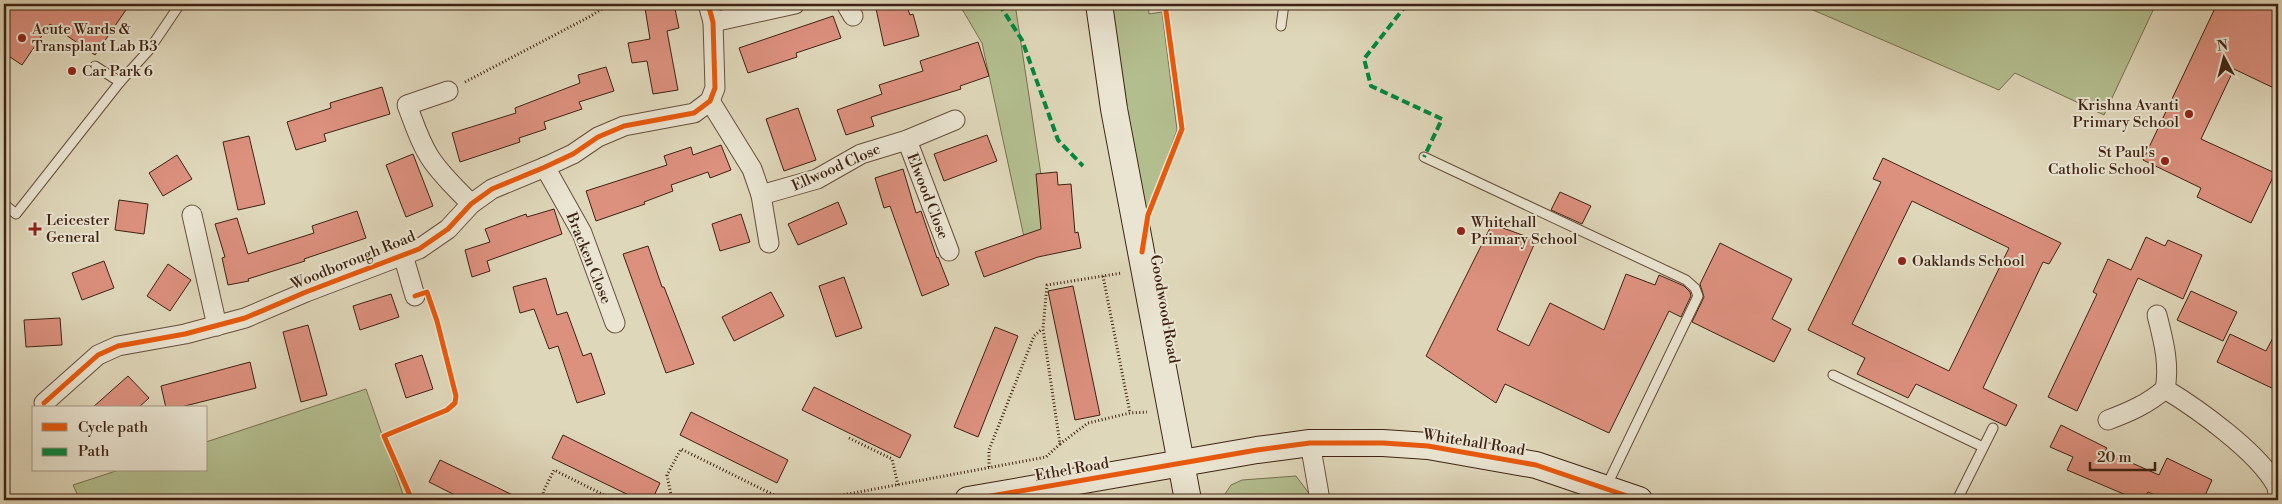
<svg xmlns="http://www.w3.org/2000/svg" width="2282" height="504" font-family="'Libre Bodoni',serif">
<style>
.green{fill:#b3be8f;stroke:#797050}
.building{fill:#dc907e;stroke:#3f2212;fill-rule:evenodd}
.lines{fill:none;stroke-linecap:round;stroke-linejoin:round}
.lane-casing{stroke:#674f3c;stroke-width:11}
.street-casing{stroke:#674f3c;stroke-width:21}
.secondary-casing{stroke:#3f2212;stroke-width:28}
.path{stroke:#3f2212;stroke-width:3;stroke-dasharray:1 2.5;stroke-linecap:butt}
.lane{stroke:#eae5d2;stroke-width:9}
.street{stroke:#eae5d2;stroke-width:19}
.secondary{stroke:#eae5d2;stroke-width:26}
.quiet{stroke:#00873e;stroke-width:4;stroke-dasharray:8 4;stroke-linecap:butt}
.cycleway-casing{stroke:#eae5d2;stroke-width:8}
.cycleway{stroke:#e8590c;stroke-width:5}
.poi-dot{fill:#8f2418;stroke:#eae5d2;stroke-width:2}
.labels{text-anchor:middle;stroke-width:4;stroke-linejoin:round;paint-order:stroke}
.poi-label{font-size:15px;fill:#3f2212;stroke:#eae5d2;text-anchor:start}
.street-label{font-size:15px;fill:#3f2212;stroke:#eae5d2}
</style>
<rect width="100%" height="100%" fill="#dfd7ba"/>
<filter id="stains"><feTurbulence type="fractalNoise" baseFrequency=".004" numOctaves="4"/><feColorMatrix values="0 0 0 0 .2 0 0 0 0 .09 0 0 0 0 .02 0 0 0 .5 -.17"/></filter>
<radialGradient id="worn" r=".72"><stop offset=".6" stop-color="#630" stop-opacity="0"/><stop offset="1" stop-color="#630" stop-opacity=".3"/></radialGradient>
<g class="green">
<path d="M 959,4 L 1015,4 L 1050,234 L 1024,237 L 982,43 Z"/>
<path d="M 1110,4 L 1148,4 L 1149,14 L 1162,12 L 1177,130 L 1149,209 L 1144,210 L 1128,131 Z"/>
<path d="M 1799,4 L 2156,4 L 2104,115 L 2015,73 L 1999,90 Z"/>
<path d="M 366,389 L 405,500 L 80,500 L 73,485 L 119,470 L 206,470 L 206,442 Z"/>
<path d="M 1296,476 L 1311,496 L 1312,500 L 1221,500 L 1231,485 L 1242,480 Z"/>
</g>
<g class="building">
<path d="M 4,4 L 130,4 L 95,55 L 50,24 L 22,65 L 4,53 Z"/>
<path d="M 668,4 L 674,4 L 679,28 L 667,31 L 678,90 L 653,94 L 647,61 L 632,63 L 628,43 L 650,39 L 645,8 Z"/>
<path d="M 875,4 L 906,4 L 910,15 L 913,14 L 919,36 L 884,46 Z"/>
<path d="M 2217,4 L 2278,4 L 2278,90 L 2234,69 L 2201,139 L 2275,173 L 2251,223 L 2197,197 L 2201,188 L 2143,160 Z"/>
<path d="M 833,16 L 841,38 L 796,53 L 797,57 L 748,73 L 739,48 Z"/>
<path d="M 978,42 L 989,76 L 960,86 L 961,89 L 871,117 L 874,126 L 846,135 L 837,110 L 882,94 L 879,85 L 923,71 L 920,61 Z"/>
<path d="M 606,67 L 614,91 L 579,102 L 582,109 L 544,122 L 546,129 L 519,138 L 520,142 L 460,162 L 452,133 L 516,113 L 515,108 L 580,83 L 578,75 Z"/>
<path d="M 382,87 L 390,114 L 324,134 L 326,141 L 296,150 L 287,122 L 331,108 L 330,103 Z"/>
<path d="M 798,108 L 816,160 L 784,171 L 766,119 Z"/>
<path d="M 987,135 L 997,161 L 944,181 L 934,154 Z"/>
<path d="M 249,136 L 265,204 L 238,210 L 223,142 Z"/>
<path d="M 721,145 L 731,170 L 710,178 L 708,172 L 671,185 L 673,191 L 644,202 L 645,204 L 596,221 L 586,191 L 667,165 L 664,156 L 691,147 L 693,155 Z"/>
<path d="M 413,154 L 433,206 L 406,217 L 386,165 Z"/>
<path d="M 177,155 L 192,179 L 163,196 L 149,173 Z"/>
<path d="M 1883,158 L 2061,243 L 2049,264 L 2043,262 L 1983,388 L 2017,405 L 2006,426 L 1916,384 L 1908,398 L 1857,374 L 1865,358 L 1808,330 L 1881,182 L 1873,179 ZM 1912,201 L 2009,248 L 1949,371 L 1852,324 Z"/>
<path d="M 903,169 L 916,213 L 921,211 L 937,258 L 938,257 L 949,285 L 922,296 L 890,206 L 884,208 L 875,178 Z"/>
<path d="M 1057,172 L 1058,185 L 1071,184 L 1075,233 L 1078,232 L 1081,248 L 1038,257 L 984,277 L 975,252 L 1041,229 L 1036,174 Z"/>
<path d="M 1560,192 L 1591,206 L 1582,224 L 1551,210 Z"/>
<path d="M 119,200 L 148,204 L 144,234 L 115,230 Z"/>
<path d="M 838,202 L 847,224 L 798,245 L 788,224 Z"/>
<path d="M 554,209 L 562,234 L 487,261 L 490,271 L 472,277 L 465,250 L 490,242 L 485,229 L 526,214 L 527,217 Z"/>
<path d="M 357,211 L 366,238 L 304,259 L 305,261 L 248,279 L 249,281 L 228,285 L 222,258 L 225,257 L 215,224 L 237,218 L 248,254 L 314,233 L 312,226 Z"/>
<path d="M 741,214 L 750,242 L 720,251 L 712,224 Z"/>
<path d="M 1492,224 L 1536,240 L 1497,330 L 1529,346 L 1550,303 L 1604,330 L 1626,274 L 1655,285 L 1659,275 L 1684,286 L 1690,292 L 1691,296 L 1681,317 L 1669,311 L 1609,433 L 1505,384 L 1496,403 L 1426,356 Z"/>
<path d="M 2146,237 L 2165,246 L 2168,240 L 2202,255 L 2183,299 L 2138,278 L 2077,411 L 2048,397 L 2097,294 L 2093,292 L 2108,259 L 2131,270 Z"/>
<path d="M 1720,243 L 1792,279 L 1772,319 L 1791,329 L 1774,362 L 1692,322 L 1704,297 L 1700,284 Z"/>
<path d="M 648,246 L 662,287 L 664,287 L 694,364 L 666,373 L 623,254 Z"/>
<path d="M 104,261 L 114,288 L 82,300 L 72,273 Z"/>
<path d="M 168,264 L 191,280 L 170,311 L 147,296 Z"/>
<path d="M 844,277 L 862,328 L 836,337 L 819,286 Z"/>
<path d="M 546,278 L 557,315 L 567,312 L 583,356 L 591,353 L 605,394 L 577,403 L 558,346 L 549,349 L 534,309 L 520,313 L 513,287 Z"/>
<path d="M 1073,286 L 1100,415 L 1075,420 L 1048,291 Z"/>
<path d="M 2191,291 L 2237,312 L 2223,341 L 2177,320 Z"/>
<path d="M 771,292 L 784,316 L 734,341 L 722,317 Z"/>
<path d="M 391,294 L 399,317 L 360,330 L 353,306 Z"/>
<path d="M 60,318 L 62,345 L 26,347 L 24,320 Z"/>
<path d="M 308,325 L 327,395 L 301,402 L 283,332 Z"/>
<path d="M 995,327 L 1018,336 L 978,437 L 954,427 Z"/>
<path d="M 2278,328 L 2278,391 L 2217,362 L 2230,334 L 2266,351 Z"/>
<path d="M 422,355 L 433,389 L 406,398 L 395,364 Z"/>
<path d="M 250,362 L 256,388 L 177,408 L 166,408 L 161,386 Z"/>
<path d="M 128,376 L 149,398 L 138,408 L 92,408 Z"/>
<path d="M 814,387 L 911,435 L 900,458 L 802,410 Z"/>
<path d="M 691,412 L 788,460 L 777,483 L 680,435 Z"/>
<path d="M 2061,425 L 2107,448 L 2105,451 L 2159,475 L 2167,458 L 2212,480 L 2203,500 L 2167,500 L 2148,492 L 2143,500 L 2128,500 L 2126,495 L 2067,470 L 2073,457 L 2050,447 Z"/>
<path d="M 563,435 L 660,483 L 652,500 L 639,500 L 552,458 Z"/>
<path d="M 440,460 L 486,482 L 523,500 L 465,500 L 429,482 Z"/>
</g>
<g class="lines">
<defs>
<g id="lane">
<path d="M 1281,26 L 1284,4"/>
<path d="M 95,66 L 120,82"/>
<path d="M 1424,157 L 1686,280 L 1695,288 L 1698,296 L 1606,487"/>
<path d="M 4,204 L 16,214 L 120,82 L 149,50 L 180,4"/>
<path d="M 1833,375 L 1983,447"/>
<path d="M 1957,500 L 1993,428"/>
</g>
<g id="street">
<path d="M 846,4 L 853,16"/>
<path d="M 713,22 L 795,4"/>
<path d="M 448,91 L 407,105 C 414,123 419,140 429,156 C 440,174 457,189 471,204"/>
<path d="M 710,101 L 752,169 L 761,195 L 817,179 L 861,154 L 907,140 L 955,120"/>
<path d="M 907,140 L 949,251"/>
<path d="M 545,167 L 582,233 L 615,323"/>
<path d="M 761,195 L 769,243"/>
<path d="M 192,215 L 217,326"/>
<path d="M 403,255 L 415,296"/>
<path d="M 2165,389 C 2198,409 2258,452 2276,485 C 2278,489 2278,495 2278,500"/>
<path d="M 44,403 L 98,355 L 118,346 L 185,334 L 245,318 L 306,292 L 419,249 L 448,229 L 471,204 L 492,189 L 545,167 L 573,154 L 598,137 L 624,126 L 694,113 L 710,101 L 715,88 L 713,22 L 708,4"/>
<path d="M 2108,420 C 2129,412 2148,404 2165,389 C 2170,364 2163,339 2157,315"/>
<path d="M 1310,443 L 1320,500"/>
</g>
<g id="secondary">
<path d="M 1099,4 L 1114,109 L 1188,500"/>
<path d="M 968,500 L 1257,450 L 1310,443 L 1383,443 L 1428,446 L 1536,465 L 1639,500"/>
</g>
</defs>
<use href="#lane" class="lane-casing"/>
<use href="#street" class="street-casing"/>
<use href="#secondary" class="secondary-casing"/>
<g class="path">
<path d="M 465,82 L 589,17 L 610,4"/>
<path d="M 1103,276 L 1130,413"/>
<path d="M 849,438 L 892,459 L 898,485"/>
<path d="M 1060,444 L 1088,423 L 1130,413 L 1147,412"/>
<path d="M 989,467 L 989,450 L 1034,336 L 1042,329"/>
<path d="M 545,500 L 543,492 L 554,470 L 614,500"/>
<path d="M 672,500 L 667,475 L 681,449 L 780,498 L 780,500"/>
<path d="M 816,500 L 1046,457 L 1060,444 L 1043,329 L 1047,285 L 1122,273"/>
</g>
<use href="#lane" class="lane"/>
<use href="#street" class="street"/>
<use href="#secondary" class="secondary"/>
<g class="quiet">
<path d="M 999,4 L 1022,40 L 1058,140 L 1083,166"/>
<path d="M 1407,4 L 1364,59 L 1371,86 L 1442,119 L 1424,157"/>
</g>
<defs>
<g id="cycleway">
<path d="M 1142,252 L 1148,215 L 1182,129 L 1165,4"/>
<path d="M 44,403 L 98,355 L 118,346 L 185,334 L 245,318 L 306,292 L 419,249 L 448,229 L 471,204 L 492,189 L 545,167 L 573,154 L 598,137 L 624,126 L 694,113 L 710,101 L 715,88 L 713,22 L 708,4"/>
<path d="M 412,500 L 384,436 L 447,410 L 455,403 L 456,396 L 437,321 L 427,292 L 415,296"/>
<path d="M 968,500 L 1257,450 L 1310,443 L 1383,443 L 1428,446 L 1536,465 L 1639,500"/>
</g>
</defs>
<use href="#cycleway" class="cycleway-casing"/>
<use href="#cycleway" class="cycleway"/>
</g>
<g class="poi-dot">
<circle cx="22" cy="38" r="5"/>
<circle cx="72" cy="71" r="5"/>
<circle cx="2189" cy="114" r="5"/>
<circle cx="2165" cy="161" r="5"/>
<path d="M32.5 221.5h5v5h5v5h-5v5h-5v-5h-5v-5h5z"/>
<circle cx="1461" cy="231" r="5"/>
<circle cx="1902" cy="261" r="5"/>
</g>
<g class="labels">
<g class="poi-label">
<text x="32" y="34">Acute Wards &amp;<tspan x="32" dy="17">Transplant Lab B3</tspan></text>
<text x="82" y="76">Car Park 6</text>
<text x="2179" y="110" text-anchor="end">Krishna Avanti<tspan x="2179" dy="17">Primary School</tspan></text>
<text x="2155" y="157" text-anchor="end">St Paul's<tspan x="2155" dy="17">Catholic School</tspan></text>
<text x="46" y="225">Leicester<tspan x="46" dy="17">General</tspan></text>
<text x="1471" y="227">Whitehall<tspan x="1471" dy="17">Primary School</tspan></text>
<text x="1912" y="266">Oaklands School</text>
</g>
<g class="street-label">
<text transform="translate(836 167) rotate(-24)" y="5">Ellwood Close</text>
<text transform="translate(928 196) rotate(69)" y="5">Elwood Close</text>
<text transform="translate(589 258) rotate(68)" y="5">Bracken Close</text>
<text transform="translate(353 260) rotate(-22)" y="5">Woodborough Road</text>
<text transform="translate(1165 309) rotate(80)" y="5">Goodwood Road</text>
<text transform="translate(1474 442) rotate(9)" y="5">Whitehall Road</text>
<text transform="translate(1072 469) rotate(-10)" y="5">Ethel Road</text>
</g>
</g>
<rect width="2282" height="504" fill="none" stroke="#dfd7ba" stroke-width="20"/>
<rect x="5" y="5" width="2272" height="494" fill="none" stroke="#3f2212" stroke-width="2.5"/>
<rect x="10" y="10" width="2262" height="484" fill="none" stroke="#3f2212"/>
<rect x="32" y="406" width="175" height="65" fill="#eae5d2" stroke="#a69785"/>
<rect x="42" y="423" width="25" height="8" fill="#e8590c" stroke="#a69785"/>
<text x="78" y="432" font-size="15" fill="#3f2212">Cycle path</text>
<rect x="42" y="448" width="25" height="8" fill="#00873e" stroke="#a69785"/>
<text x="78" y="456" font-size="15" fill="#3f2212">Path</text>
<g transform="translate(2224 58) rotate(353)" stroke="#eae5d2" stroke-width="4" paint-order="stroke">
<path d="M0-4L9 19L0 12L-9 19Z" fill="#3f2212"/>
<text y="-8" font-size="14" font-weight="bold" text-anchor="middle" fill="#3f2212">N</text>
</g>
<path d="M2090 462v8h65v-8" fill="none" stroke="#3f2212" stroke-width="2.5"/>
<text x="2097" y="462" font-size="15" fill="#3f2212" stroke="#eae5d2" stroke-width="4" paint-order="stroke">20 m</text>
<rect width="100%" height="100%" filter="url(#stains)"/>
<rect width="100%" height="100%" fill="url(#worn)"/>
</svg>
